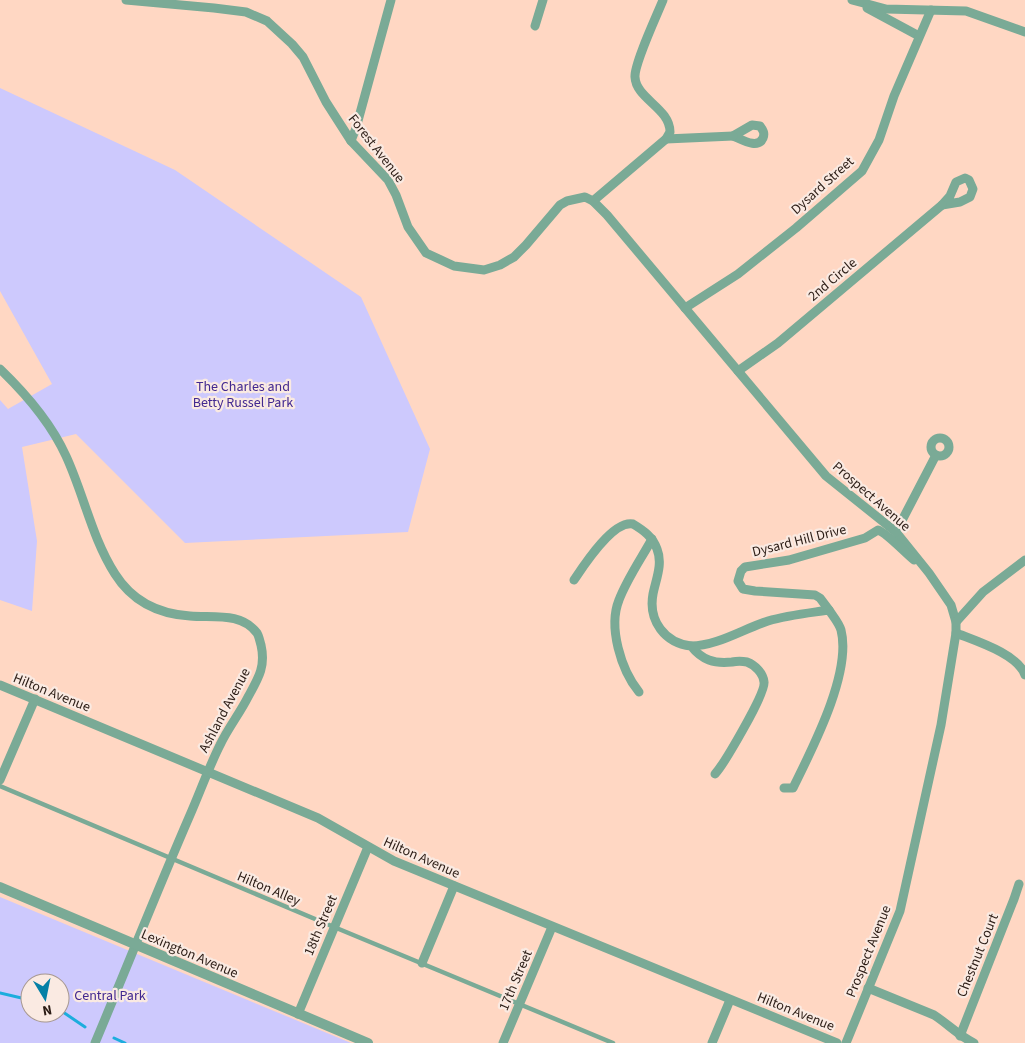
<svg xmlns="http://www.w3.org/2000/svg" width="1025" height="1043" font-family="'Source Sans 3',sans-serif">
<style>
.green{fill:#cdc9fd;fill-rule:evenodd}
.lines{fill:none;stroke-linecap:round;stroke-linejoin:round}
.stream{stroke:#1caddd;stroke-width:3}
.service{stroke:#7aaa96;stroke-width:4.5}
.minor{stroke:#7aaa96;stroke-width:9}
.tertiary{stroke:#7aaa96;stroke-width:10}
.labels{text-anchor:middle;stroke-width:4.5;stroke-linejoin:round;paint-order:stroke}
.street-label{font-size:14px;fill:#2b1c15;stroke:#faeae2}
.park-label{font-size:14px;fill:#422890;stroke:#faeae2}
</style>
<rect width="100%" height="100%" fill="#ffd7c3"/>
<g class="green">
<path d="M 0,88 L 175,170 L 361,297 L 430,449 L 408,532 L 185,543 L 76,434 L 22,447 L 37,541 L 32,611 L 0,600 L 0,400 L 8,409 L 52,384 L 0,291 Z"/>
<path d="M 0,897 L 351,1043 L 0,1043 ZM 30,983 L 60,983 L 60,1013 L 30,1013 Z"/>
</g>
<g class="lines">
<g class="stream">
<path d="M 0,993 L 30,1000"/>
<path d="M 60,1010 L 85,1027"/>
<path d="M 114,1038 L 125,1043"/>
</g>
<path class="service" d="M 0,786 L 334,927 L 613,1043"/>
<g class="minor">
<path d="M 126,0 L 214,8 L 246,12 L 267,21 L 292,44 L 303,57 L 326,102 L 351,141 L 388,180 L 396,195 L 408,227 L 426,253 L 454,266 L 484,270 L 500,265 L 514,257 L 526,245 L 560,205 L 567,201 L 585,197 L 593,201 L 607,215 L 826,476 L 896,532 L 929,573 L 951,605 L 956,622 L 956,633 L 941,725 L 900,911 L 846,1043"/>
<path d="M 852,0 L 886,9 L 966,11 L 1025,32"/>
<path d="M 867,8 L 919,36"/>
<path d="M 535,26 L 543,0"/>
<path d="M 752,125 L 760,126 C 763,130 765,133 763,138 C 758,150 741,139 733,136 Z"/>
<path d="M 666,139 L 733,136"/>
<path d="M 351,141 L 356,128 L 391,0"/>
<path d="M 965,178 L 969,180 L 973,189 L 970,197 L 960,202 L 942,205 L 950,196 L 956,182 Z"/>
<path d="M 593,201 L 666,139 L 670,132 C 670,108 636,99 635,77 C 634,64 657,15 663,0"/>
<path d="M 685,308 L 738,274 L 796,228 L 862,171 L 879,140 L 894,96 L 931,10"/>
<path d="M 0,369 C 26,394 51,423 66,456 C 84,495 92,538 115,574 C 132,601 159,614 190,616 C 213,618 241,612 257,633 C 259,636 260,642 261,645 C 266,667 258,679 248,697 C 240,713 228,728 220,745 C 209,767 200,792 190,815 C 157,891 127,967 95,1043"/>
<path d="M 738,371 L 778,343 L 942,205"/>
<circle cx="940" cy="447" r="9"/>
<path d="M 896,532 L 936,455"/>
<path d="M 574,580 C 584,565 613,520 633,524 C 643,530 653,537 657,549 C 663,564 656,579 653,594 C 648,621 665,643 691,646 C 702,660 714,664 732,662 C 737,661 742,661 747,662 C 755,665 763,673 764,682 C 766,693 724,764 715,774"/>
<path d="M 829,610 L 820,598 L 815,595 L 755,591 L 743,589 L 738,581 L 741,571 L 745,567 L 789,560 L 865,538 L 878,530 C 887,533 905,553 914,560"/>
<path d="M 956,622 L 983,592 L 1025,560"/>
<path d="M 956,633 C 976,641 1018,654 1025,675"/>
<path d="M 691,646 C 717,646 743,629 768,621 C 788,615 809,613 829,610 C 833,616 839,623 841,630 C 852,673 812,749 793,788 L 784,788"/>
<path d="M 0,685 L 318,818 L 394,861 L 837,1043"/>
<path d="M 639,692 C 621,670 608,627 619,600 C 627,579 641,559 652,539"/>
<path d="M 0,780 L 35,699"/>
<path d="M 422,963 L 454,886"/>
<path d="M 868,988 L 934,1015 C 948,1024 959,1036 974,1043"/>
<path d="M 298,1014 L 368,847"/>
<path d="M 960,1036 L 1014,899 L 1019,884"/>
<path d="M 503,1043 L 552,927"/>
<path d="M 712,1043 L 730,1000"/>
</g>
<path class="tertiary" d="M 0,887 L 368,1043"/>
</g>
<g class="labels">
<g class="street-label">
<text transform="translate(377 148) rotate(52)" y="5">Forest Avenue</text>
<text transform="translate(822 185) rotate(-42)" y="5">Dysard Street</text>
<text transform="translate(832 279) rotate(-40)" y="5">2nd Circle</text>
<text transform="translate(872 496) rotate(41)" y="5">Prospect Avenue</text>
<text transform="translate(799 540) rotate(-14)" y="5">Dysard Hill Drive</text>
<text transform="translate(52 692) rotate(22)" y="5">Hilton Avenue</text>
<text transform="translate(224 710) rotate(-62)" y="5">Ashland Avenue</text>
<text transform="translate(422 857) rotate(24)" y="5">Hilton Avenue</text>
<text transform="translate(269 888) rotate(23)" y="5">Hilton Alley</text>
<text transform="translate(320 925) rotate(-67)" y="5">18th Street</text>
<text transform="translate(868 951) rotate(-68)" y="5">Prospect Avenue</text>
<text transform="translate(190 953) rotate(23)" y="5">Lexington Avenue</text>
<text transform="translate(977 955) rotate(-68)" y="5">Chestnut Court</text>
<text transform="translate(515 980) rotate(-67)" y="5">17th Street</text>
<text transform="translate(796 1011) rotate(22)" y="5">Hilton Avenue</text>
</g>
<g class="park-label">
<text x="243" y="391">The Charles and<tspan x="243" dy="16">Betty Russel Park</tspan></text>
<text x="110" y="1000">Central Park</text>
</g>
</g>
<g transform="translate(45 998) rotate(170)"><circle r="24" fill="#faeae2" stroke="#a79890"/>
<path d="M0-4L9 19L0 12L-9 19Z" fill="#0580a6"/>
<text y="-8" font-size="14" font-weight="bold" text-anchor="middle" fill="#2b1c15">N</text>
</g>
</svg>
